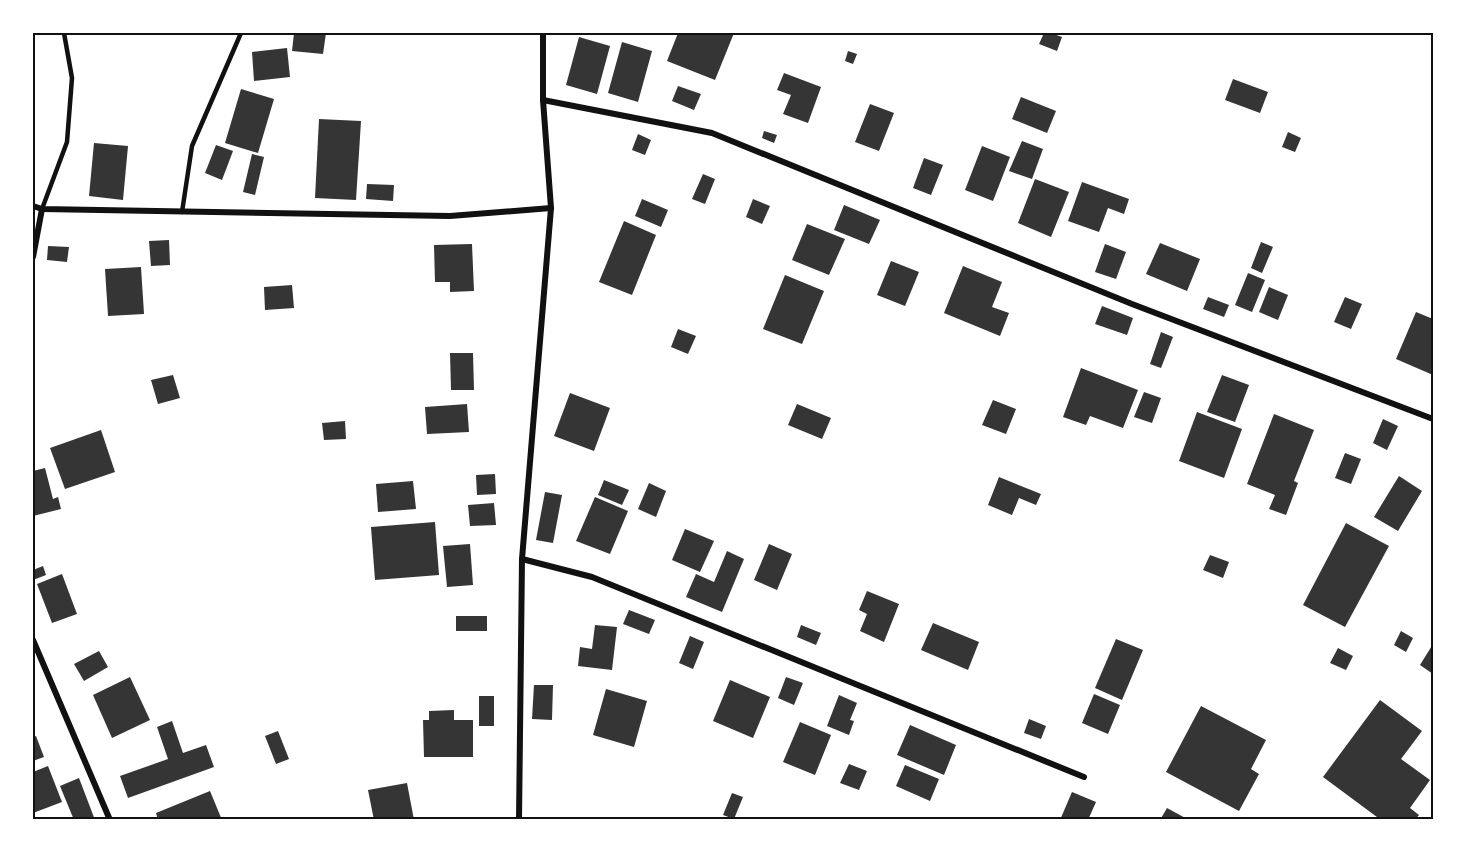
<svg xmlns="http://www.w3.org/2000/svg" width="1466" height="853" font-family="'Nunito Sans',sans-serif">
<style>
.building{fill:#353535}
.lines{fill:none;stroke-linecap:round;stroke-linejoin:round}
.service{stroke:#111;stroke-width:4.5}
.minor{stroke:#111;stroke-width:6}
.neatline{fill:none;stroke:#111;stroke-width:2}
</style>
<rect width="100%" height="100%" fill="#fff"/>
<g class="building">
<path d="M 294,33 L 326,33 L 323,54 L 292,51 Z"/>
<path d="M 678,33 L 734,33 L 715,80 L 667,61 Z"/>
<path d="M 1044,33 L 1051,33 L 1062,37 L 1057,51 L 1039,44 Z"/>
<path d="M 579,37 L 610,46 L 597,94 L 566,85 Z"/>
<path d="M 622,42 L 652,51 L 638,102 L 608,93 Z"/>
<path d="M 287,48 L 290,77 L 254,81 L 252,52 Z"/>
<path d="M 848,51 L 857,54 L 853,64 L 845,61 Z"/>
<path d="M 784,73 L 821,87 L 808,123 L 783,114 L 791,95 L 777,90 Z"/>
<path d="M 1233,79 L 1268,92 L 1260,113 L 1225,100 Z"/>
<path d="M 678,86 L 701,94 L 694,110 L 672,101 Z"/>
<path d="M 241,89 L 274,99 L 258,153 L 225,143 Z"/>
<path d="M 1021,97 L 1056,111 L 1047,133 L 1012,119 Z"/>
<path d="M 870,104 L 894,113 L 879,151 L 855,142 Z"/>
<path d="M 319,119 L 361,121 L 356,200 L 315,198 Z"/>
<path d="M 764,131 L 777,135 L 774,143 L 762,138 Z"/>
<path d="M 1288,132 L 1301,138 L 1295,152 L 1282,147 Z"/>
<path d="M 638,134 L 651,140 L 645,155 L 632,150 Z"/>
<path d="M 1022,141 L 1043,149 L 1032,179 L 1009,171 Z"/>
<path d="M 94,143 L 128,146 L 123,200 L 89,196 Z"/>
<path d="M 216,145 L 233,151 L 222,180 L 205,173 Z"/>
<path d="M 982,146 L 1010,157 L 993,201 L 965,190 Z"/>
<path d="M 252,154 L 264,157 L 255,195 L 243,192 Z"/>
<path d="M 924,158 L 943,165 L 931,195 L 913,188 Z"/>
<path d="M 703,174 L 715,179 L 705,204 L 692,199 Z"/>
<path d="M 1035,179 L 1069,192 L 1051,237 L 1018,223 Z"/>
<path d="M 1082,182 L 1129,199 L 1124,214 L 1108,208 L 1099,232 L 1068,221 Z"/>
<path d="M 367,184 L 394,185 L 393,201 L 366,199 Z"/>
<path d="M 642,199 L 668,210 L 661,227 L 635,216 Z"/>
<path d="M 753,199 L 770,206 L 762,224 L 746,217 Z"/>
<path d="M 844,205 L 880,220 L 869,244 L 834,230 Z"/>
<path d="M 624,221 L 656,235 L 632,295 L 599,282 Z"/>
<path d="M 807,224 L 845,239 L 829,275 L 792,260 Z"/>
<path d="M 169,240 L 170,265 L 151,266 L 149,241 Z"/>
<path d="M 1261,242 L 1273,247 L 1262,273 L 1251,268 Z"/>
<path d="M 1160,243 L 1200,259 L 1187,291 L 1146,274 Z"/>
<path d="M 472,244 L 474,291 L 450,292 L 450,282 L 435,282 L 434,245 Z"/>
<path d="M 1105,244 L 1126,252 L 1116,279 L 1095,272 Z"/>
<path d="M 48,246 L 69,247 L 67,262 L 47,260 Z"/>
<path d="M 891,261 L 919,272 L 905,306 L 877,295 Z"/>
<path d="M 963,266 L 1002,282 L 992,307 L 1009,313 L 1000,336 L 944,313 Z"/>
<path d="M 141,267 L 144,314 L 108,316 L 105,269 Z"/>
<path d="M 1248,273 L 1265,280 L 1252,312 L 1235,305 Z"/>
<path d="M 785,275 L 824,291 L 802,344 L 763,329 Z"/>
<path d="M 292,285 L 294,308 L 265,310 L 264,287 Z"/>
<path d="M 1269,287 L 1288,295 L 1278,320 L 1259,312 Z"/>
<path d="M 1208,297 L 1229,305 L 1224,317 L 1203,309 Z"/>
<path d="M 1345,297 L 1362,304 L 1351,329 L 1334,322 Z"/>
<path d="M 1102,306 L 1133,318 L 1127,335 L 1095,324 Z"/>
<path d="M 1416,312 L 1433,319 L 1433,375 L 1396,359 Z"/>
<path d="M 678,329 L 696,336 L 688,354 L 671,347 Z"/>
<path d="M 1161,332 L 1173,337 L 1161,368 L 1150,364 Z"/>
<path d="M 450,353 L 473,353 L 474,390 L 451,390 Z"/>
<path d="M 1081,368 L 1138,390 L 1123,428 L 1090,416 L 1086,425 L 1063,417 Z"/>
<path d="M 173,375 L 180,398 L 158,404 L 151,380 Z"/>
<path d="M 1222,375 L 1249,385 L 1235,422 L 1207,412 Z"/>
<path d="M 1144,392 L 1161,398 L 1152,423 L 1134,417 Z"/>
<path d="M 570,393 L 610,408 L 594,451 L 554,436 Z"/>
<path d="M 993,400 L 1016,409 L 1006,434 L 982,425 Z"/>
<path d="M 467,404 L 469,432 L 427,434 L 425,407 Z"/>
<path d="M 797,404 L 831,418 L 822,439 L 788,425 Z"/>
<path d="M 1197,412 L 1242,429 L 1224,478 L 1179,461 Z"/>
<path d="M 1274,414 L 1314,430 L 1294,481 L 1298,483 L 1286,515 L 1269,509 L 1275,495 L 1247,484 Z"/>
<path d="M 1383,419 L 1398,426 L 1387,450 L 1373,443 Z"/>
<path d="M 345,421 L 346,439 L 324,440 L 322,423 Z"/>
<path d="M 101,430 L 115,472 L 65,489 L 50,448 Z"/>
<path d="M 1345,453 L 1361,459 L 1351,484 L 1335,478 Z"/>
<path d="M 45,468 L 53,499 L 58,497 L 61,509 L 33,516 L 33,471 Z"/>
<path d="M 495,474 L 496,494 L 477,495 L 476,475 Z"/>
<path d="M 1399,476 L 1422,491 L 1398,531 L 1374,517 Z"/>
<path d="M 999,477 L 1041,494 L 1036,505 L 1019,498 L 1012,515 L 988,505 Z"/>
<path d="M 604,480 L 629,490 L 622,505 L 598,495 Z"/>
<path d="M 413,481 L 416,509 L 378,512 L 376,484 Z"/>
<path d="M 649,483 L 666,491 L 656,517 L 638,509 Z"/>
<path d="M 545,492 L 562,495 L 553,543 L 536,540 Z"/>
<path d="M 595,497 L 628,511 L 610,554 L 576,541 Z"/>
<path d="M 494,503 L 496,525 L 470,526 L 468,505 Z"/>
<path d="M 435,522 L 439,575 L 375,580 L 371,527 Z"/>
<path d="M 1346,523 L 1389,546 L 1345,627 L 1303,605 Z"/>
<path d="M 685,529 L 714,541 L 700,572 L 672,560 Z"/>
<path d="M 470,544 L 473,585 L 447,587 L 443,546 Z"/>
<path d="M 769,544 L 792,554 L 777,590 L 754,580 Z"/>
<path d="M 727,551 L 744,559 L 722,612 L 686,597 L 696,574 L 714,582 Z"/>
<path d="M 1210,555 L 1229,562 L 1223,578 L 1203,570 Z"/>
<path d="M 43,566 L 46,575 L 33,580 L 33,570 Z"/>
<path d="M 62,574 L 77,614 L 52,623 L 37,584 Z"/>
<path d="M 867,591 L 899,604 L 884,642 L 860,631 L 867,614 L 859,610 Z"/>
<path d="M 629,610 L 655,620 L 649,634 L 623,624 Z"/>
<rect x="456" y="616" width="31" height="15"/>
<path d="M 933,623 L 979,642 L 968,670 L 921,650 Z"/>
<path d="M 595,625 L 617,627 L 612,670 L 578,666 L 580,647 L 592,649 Z"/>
<path d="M 801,625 L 821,633 L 816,645 L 797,637 Z"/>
<path d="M 1401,631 L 1413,638 L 1406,652 L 1394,645 Z"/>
<path d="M 690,636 L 704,642 L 693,669 L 679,663 Z"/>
<path d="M 1116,639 L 1143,650 L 1122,700 L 1095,688 Z"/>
<path d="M 1433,644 L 1433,674 L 1420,665 Z"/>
<path d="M 1338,648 L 1353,656 L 1346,670 L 1330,663 Z"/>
<path d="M 99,651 L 108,667 L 84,681 L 74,664 Z"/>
<path d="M 130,677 L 150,720 L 112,738 L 93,695 Z"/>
<path d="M 786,677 L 803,683 L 794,705 L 778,698 Z"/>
<path d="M 730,680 L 770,697 L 753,738 L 713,721 Z"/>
<path d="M 534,685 L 553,685 L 552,720 L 532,719 Z"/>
<path d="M 606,689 L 647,701 L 634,747 L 593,735 Z"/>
<path d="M 1094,694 L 1120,705 L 1108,734 L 1082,723 Z"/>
<path d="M 839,695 L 857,703 L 850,720 L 854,721 L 849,735 L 827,726 Z"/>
<rect x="479" y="696" width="15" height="30"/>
<path d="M 1380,700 L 1422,731 L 1401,759 L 1430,780 L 1410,808 L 1419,815 L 1415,820 L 1381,820 L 1323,777 Z"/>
<path d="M 1201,706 L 1266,740 L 1251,769 L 1259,774 L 1239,811 L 1166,772 Z"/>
<path d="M 454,710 L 454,720 L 473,720 L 473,757 L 424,757 L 423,720 L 429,720 L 429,711 Z"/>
<path d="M 1029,719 L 1046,726 L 1041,739 L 1024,733 Z"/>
<path d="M 172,721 L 183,753 L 206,745 L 214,767 L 128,798 L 120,776 L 168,759 L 157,727 Z"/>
<path d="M 800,722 L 831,735 L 815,775 L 783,762 Z"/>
<path d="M 910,725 L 956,745 L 944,775 L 897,755 Z"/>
<path d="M 278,731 L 289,759 L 276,764 L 265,736 Z"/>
<path d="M 36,736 L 44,757 L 33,761 L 33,737 Z"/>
<path d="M 849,764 L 867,771 L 859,790 L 840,783 Z"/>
<path d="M 905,765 L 939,779 L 930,801 L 896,786 Z"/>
<path d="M 48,766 L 62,802 L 33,813 L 33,772 Z"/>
<path d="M 79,778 L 95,820 L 74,820 L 60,786 Z"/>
<path d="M 407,783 L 414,820 L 374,820 L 368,790 Z"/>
<path d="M 210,791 L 222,820 L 158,820 L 156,813 Z"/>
<path d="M 1072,792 L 1096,802 L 1088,820 L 1060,820 Z"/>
<path d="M 732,793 L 743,797 L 734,819 L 723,815 Z"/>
<path d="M 1167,808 L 1189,820 L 1160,820 Z"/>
</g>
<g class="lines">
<g class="service">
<path d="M 42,209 L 67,142 L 72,78 L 64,33"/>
<path d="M 182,212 L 192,146 L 241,33"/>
</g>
<g class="minor">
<path d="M 543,100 L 712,133 L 1132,304 L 1433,419"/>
<path d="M 33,206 L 42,209 L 450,216 L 551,208"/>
<path d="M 33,257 L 42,209"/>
<path d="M 522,559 L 592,577 L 1084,777"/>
<path d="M 33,640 L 110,820"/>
<path d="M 519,820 L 522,559 L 551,208 L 543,100 L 543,33"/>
</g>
</g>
<rect width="1466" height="853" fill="none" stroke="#ffffff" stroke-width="69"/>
<rect x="34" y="34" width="1398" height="784" class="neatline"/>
</svg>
